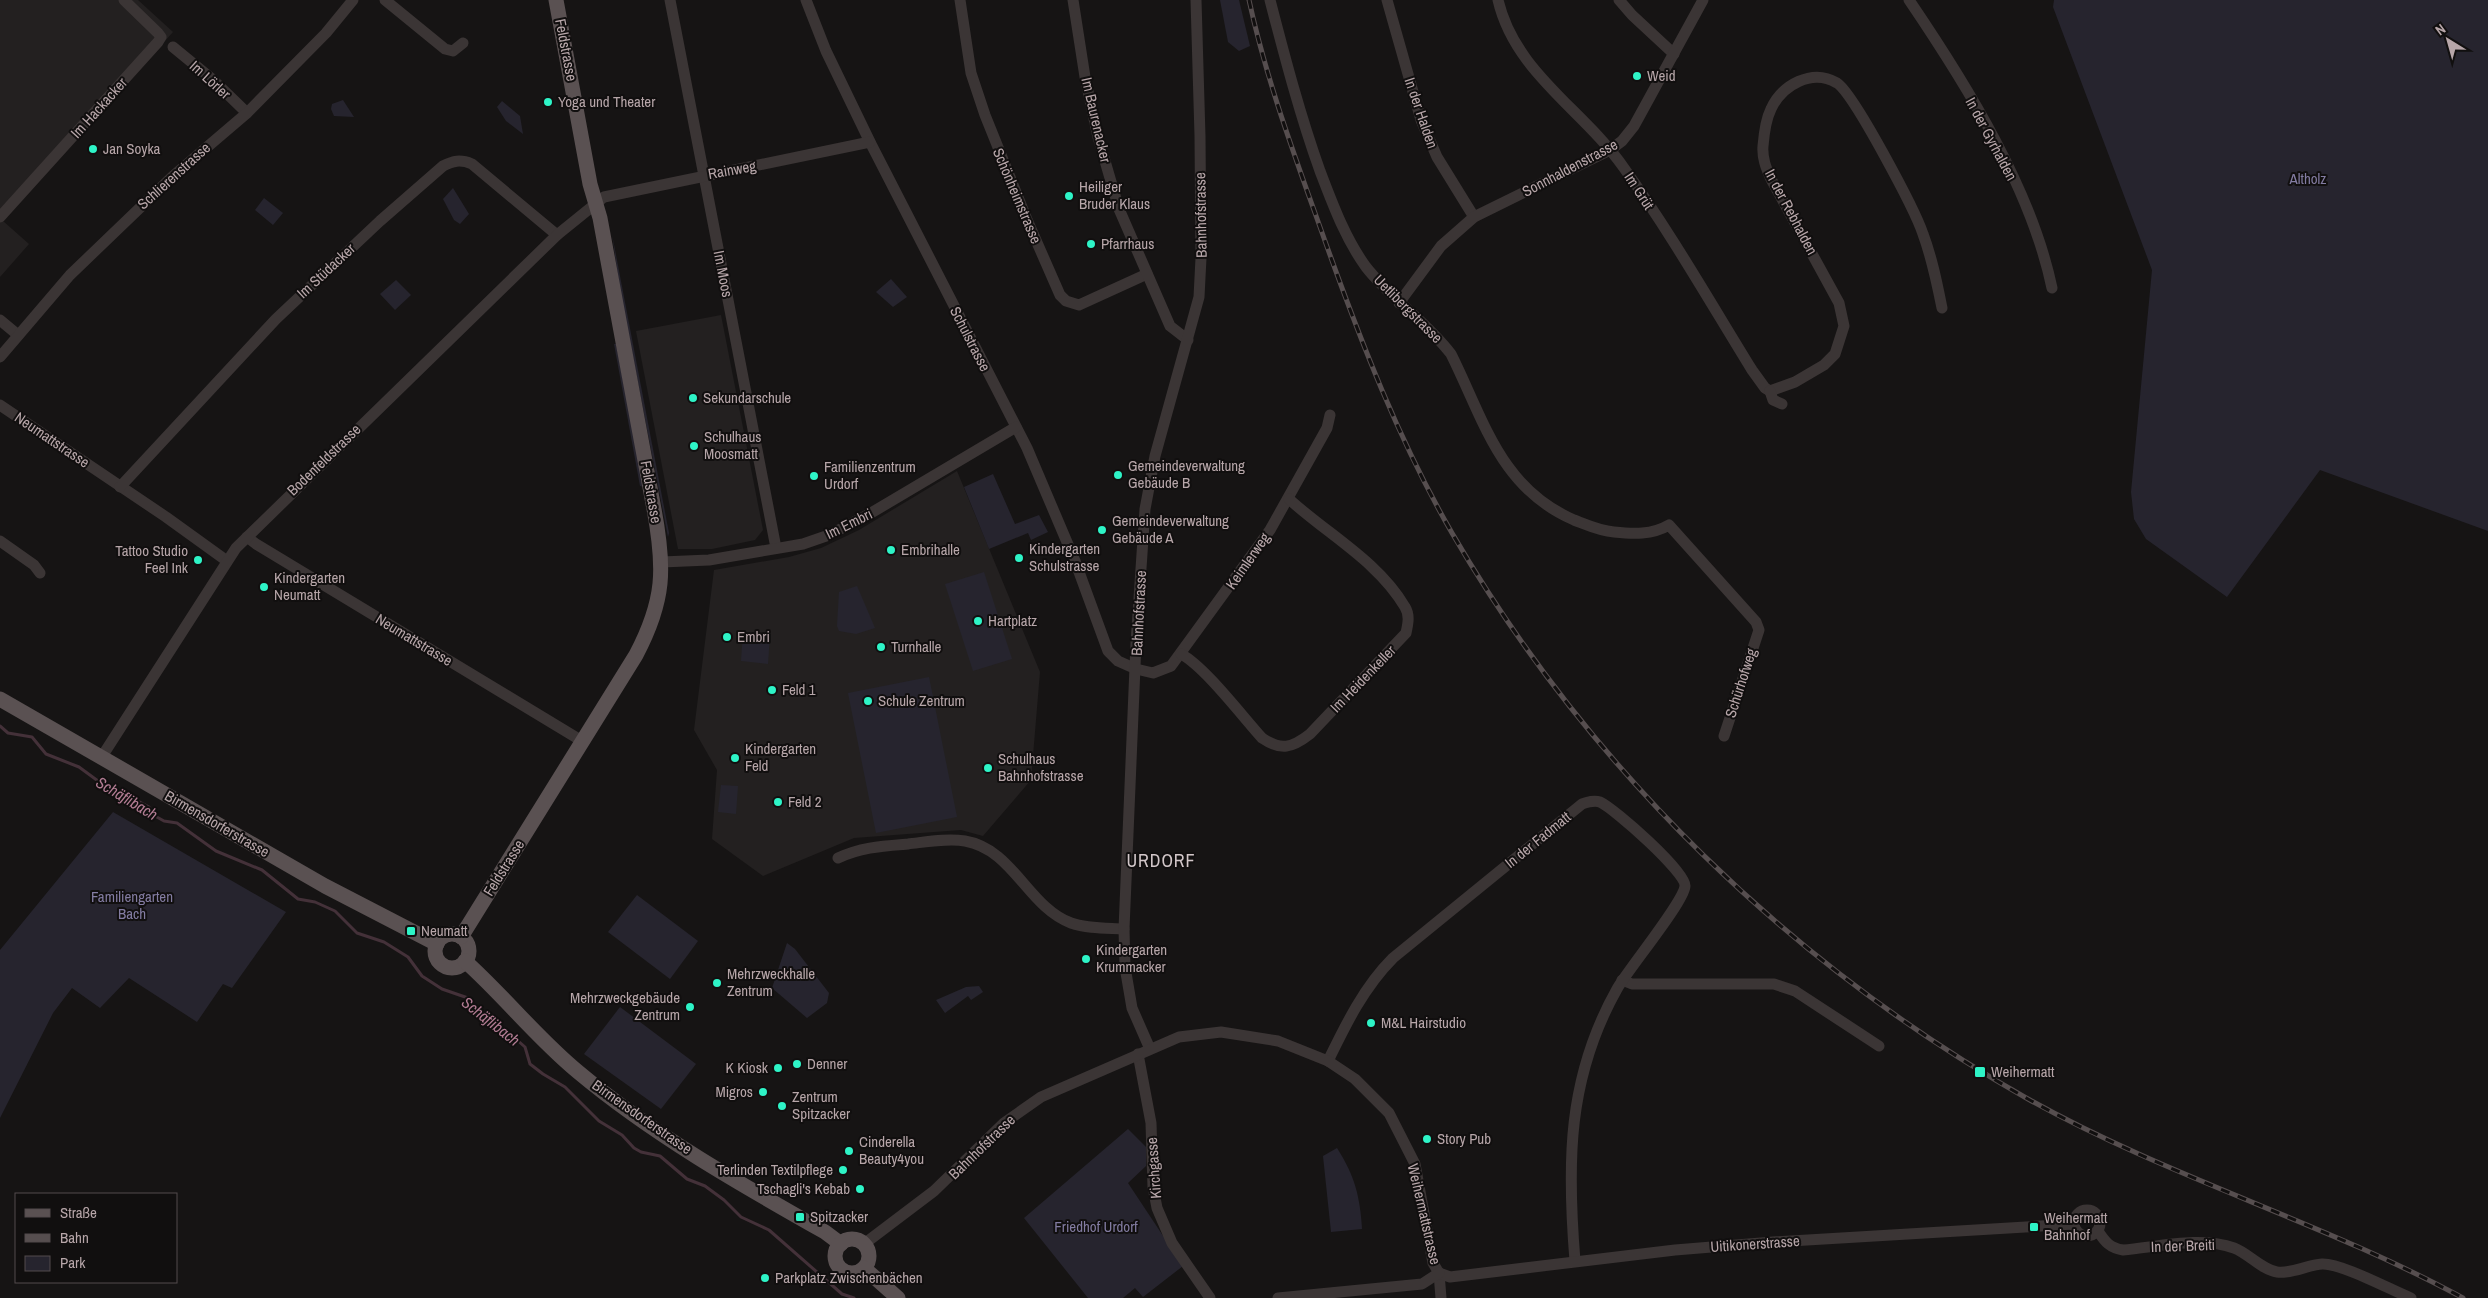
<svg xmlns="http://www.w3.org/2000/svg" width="2488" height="1298" font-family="'Archivo Narrow',sans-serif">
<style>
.built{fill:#232020}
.green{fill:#26242e}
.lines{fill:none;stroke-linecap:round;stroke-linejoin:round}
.stream{stroke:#443139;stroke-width:3}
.minor{stroke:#3b3535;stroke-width:11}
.major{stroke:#5a5152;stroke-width:15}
.rail-casing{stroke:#564e4f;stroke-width:5}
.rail{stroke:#110f0f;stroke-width:3;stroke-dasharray:9;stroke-linecap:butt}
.poi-dot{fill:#2ef4c7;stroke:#110f0f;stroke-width:2}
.labels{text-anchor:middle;stroke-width:4;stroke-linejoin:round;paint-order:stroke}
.street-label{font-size:15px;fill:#b7a6a9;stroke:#110f0f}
.poi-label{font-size:15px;fill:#b7a6a9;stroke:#110f0f;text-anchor:start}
.park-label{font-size:15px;fill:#837ca2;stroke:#110f0f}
.water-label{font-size:16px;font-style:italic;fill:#b27c93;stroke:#110f0f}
.quarter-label{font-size:18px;letter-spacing:1px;fill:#d2c7c9;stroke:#110f0f}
</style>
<rect width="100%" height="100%" fill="#161414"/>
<g class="built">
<path d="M 0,0 L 138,0 L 173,32 L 3,221 L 29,244 L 0,277 Z"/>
<path d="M 721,315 L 763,530 L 755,540 L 712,549 L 678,549 L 636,331 Z"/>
<path d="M 957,471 L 1040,672 L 1031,780 L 983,836 L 961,830 L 854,838 L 763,876 L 712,839 L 717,770 L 694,730 L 714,570 L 789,557 L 821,548 L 859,530 Z"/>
</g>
<g class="green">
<path d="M 1220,0 L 1239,0 L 1250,46 L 1239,51 L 1228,42 Z"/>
<path d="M 2054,0 L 2488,0 L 2488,531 L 2320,470 L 2227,597 L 2146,539 L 2134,519 L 2131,492 L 2152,270 L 2053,7 Z"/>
<path d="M 343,100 L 354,117 L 334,116 L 331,109 L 332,104 Z"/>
<path d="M 502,101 L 520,116 L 523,134 L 506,121 L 497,107 Z"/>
<path d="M 453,188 L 469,214 L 460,224 L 454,220 L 443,199 Z"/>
<path d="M 264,198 L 283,213 L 273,225 L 255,210 Z"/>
<path d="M 612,234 L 669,533 L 668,537 L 620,291 Z"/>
<path d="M 891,279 L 907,297 L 893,307 L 876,292 Z"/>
<path d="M 396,280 L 411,295 L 395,310 L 380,294 Z"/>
<path d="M 614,344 L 616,344 L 644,487 L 640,486 Z"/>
<path d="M 993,474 L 1015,524 L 1039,515 L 1048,532 L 1031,540 L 1028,533 L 989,549 L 964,487 Z"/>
<path d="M 984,572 L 1012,659 L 973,671 L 945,584 Z"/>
<path d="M 857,586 L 875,628 L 856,634 L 839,631 L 837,626 L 839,592 Z"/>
<path d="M 743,632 L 770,634 L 768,664 L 741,661 Z"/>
<path d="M 929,677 L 957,817 L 876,833 L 848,693 Z"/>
<path d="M 721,785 L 738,786 L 736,814 L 718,812 Z"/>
<path d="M 113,812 L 286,912 L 232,988 L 223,984 L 197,1022 L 129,978 L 100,1008 L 72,988 L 53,1013 L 0,1118 L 0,950 Z"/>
<path d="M 637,895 L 698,941 L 670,979 L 608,932 Z"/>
<path d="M 787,943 L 795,949 L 829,993 L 827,1003 L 807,1018 L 772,988 Z"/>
<path d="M 979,986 L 983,992 L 971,1000 L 968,996 L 945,1013 L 936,1000 L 966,987 Z"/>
<path d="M 620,1007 L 696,1064 L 661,1109 L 584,1054 Z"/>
<path d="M 1128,1129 L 1146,1147 L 1146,1166 L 1128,1183 L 1183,1266 L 1143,1297 L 1135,1288 L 1123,1298 L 1088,1298 L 1024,1218 Z"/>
<path d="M 1337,1148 C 1355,1176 1360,1197 1362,1229 L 1331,1232 L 1323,1156 Z"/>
</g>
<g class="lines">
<path class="stream" d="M 0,726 L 8,733 L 32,737 L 46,754 L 79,767 L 113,792 L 123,793 L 149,807 L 155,816 L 164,821 L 177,823 L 216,851 L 262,870 L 298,899 L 315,902 L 335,911 L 357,933 L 384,942 L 408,957 L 422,976 L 442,989 L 468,998 L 483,1016 L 508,1032 L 525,1047 L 530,1064 L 543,1074 L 565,1087 L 599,1121 L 622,1135 L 634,1148 L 641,1152 L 660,1156 L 687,1179 L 705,1186 L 724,1200 L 741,1217 L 769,1230 L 842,1294 L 854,1298"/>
<g class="minor">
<path d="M 385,0 L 445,49 L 453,51 L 463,43"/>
<path d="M 670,0 L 776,548"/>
<path d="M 806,0 L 826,51 L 870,142 L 1027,448 L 1075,561 L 1108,651 L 1118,661 L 1136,669 L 1153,673 L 1171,666 L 1270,530 L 1327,428 L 1330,415"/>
<path d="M 960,0 L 971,73 L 985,115 L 1028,222 L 1060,295 L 1066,301 L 1079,305 L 1147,274"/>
<path d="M 1073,0 L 1085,77 L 1098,137 L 1119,209 L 1170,326 L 1188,340"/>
<path d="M 1270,0 C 1285,58 1300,115 1320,171 C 1333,205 1345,238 1366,267 C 1391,299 1426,321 1451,354 C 1484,420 1500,488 1574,520 C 1587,525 1600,531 1614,532 C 1633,534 1652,535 1669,525 L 1756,622 L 1759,630 L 1724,736"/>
<path d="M 1387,0 L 1421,120 L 1437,157 L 1474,217"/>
<path d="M 1498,0 C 1515,73 1584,110 1624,168 C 1670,232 1710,302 1752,370 L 1765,388 L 1770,391"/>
<path d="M 1619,0 L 1632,15 L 1674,54"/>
<path d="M 1909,0 C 1966,84 2031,188 2052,288"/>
<path d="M 173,47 L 212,79 L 247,113"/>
<path d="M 0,217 L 158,42 L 161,37 L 158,33 L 124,0"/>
<path d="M 1399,303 L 1441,246 L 1474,217 L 1610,150 L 1622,141 L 1634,126 L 1703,0"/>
<path d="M 0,320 L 18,335"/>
<path d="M 0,357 L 70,275 L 172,177 L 247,113 L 326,33 L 353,0"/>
<path d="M 1770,391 L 1795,382 L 1824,365 L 1835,354 L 1844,326 L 1839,303 L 1771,179 C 1766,168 1762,158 1763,146 C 1764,134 1766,119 1771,109 C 1782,85 1812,68 1837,83 C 1854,94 1915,210 1923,234 C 1932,258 1937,283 1942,308"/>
<path d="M 1770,391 L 1773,400 L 1782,404"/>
<path d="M 0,405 L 166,517 L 227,561"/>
<path d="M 120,487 L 276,319 L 380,221 L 443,166 C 453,161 460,159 472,164 L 557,235"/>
<path d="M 247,537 L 256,544 L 582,741"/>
<path d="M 0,541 L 34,565 L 40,573"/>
<path d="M 662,562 L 709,560 L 803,544 L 829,535 L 871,513 L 1016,427"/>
<path d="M 1181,654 C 1205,667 1242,716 1262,738 C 1281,751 1292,748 1310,734 L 1406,633 C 1408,624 1410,615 1405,607 C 1378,561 1327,534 1289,499"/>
<path d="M 101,758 L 236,548 L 557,235 L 604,197 L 870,142"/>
<path d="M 838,858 C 861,847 883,846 908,844 C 926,842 947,838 965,841 C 1013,849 1028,907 1071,923 C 1088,929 1107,928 1124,929"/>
<path d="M 1622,980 L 1632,984 L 1774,984 L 1795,991 L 1879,1046"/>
<path d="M 1150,1049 L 1132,1008 L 1125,967 L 1124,929 L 1136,643 L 1145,509 L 1155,456 L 1199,297 L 1201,258 L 1200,136 L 1196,0"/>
<path d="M 1138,1054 L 1151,1123 L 1153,1187 L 1157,1208 L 1172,1243 L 1210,1298"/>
<path d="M 1328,1061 C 1346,1024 1364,987 1393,958 L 1582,804 C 1588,802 1594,800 1600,802 C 1615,809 1686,872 1685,886 C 1684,902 1629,968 1617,989 C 1567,1078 1567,1163 1575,1261"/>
<circle cx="2087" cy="1223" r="13"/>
<path d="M 2098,1231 C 2105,1242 2110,1248 2123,1250 C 2158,1247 2201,1236 2234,1248 C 2248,1253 2262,1270 2277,1272 C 2292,1274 2307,1265 2322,1264 C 2341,1263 2391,1290 2411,1298"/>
<path d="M 864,1244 L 934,1191 L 1004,1123 L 1041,1097 L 1179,1037 L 1221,1032 L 1278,1041 L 1328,1061 L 1355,1079 L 1389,1113 L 1415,1164 L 1433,1263 L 1439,1273 L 1441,1298"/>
<path d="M 1439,1273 L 1450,1277 L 1675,1250 L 1773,1242 L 2074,1224"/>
<path d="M 1278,1298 L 1422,1284 L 1439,1273"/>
</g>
<g class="major">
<path d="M 0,699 L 325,886 L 437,944"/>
<circle cx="452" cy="951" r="17"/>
<path d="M 461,937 L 636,655 C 665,600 665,568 654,509 L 600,218 L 590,184 L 556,0"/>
<path d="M 465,961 C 504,996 537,1038 577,1071 C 652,1134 740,1184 825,1232 L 841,1244"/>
<circle cx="852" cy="1256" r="17"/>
<path d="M 864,1268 L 898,1298"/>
</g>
<defs>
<path id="rail" d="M 1249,0 C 1267,83 1297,162 1325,241 C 1361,342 1399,441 1452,533 C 1589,769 1791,965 2028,1099 C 2167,1177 2323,1222 2463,1298"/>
</defs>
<use href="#rail" class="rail-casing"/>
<use href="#rail" class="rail"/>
</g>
<g class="poi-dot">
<circle cx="1637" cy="76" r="5"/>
<circle cx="548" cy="102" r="5"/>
<circle cx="93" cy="149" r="5"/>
<circle cx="1069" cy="196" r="5"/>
<circle cx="1091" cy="244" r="5"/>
<circle cx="693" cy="398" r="5"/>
<circle cx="694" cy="446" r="5"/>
<circle cx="1118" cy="475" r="5"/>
<circle cx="814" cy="476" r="5"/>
<circle cx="1102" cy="530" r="5"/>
<circle cx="891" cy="550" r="5"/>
<circle cx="1019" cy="558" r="5"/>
<circle cx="198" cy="560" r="5"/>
<circle cx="264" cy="587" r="5"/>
<circle cx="978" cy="621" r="5"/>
<circle cx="727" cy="637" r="5"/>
<circle cx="881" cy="647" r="5"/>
<circle cx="772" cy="690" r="5"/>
<circle cx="868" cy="701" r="5"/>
<circle cx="735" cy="758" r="5"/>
<circle cx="988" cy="768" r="5"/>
<circle cx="778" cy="802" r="5"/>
<rect x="406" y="926" width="10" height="10" rx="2.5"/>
<circle cx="1086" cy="959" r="5"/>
<circle cx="717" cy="983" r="5"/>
<circle cx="690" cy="1007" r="5"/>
<circle cx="1371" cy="1023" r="5"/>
<circle cx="797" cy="1064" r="5"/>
<circle cx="778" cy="1068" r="5"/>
<rect x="1974" y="1066" width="12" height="12" rx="2.5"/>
<circle cx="763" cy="1092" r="5"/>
<circle cx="782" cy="1106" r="5"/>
<circle cx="1427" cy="1139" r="5"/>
<circle cx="849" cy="1151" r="5"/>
<circle cx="843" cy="1170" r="5"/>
<circle cx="860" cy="1189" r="5"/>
<rect x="795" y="1212" width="10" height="10" rx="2.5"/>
<rect x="2029" y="1222" width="10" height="10" rx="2.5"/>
<circle cx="765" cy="1278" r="5"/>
</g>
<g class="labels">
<g class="street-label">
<text transform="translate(566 50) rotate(79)" y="5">Feldstrasse</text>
<text transform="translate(210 80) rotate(42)" y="5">Im Lörler</text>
<text transform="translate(99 108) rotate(-48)" y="5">Im Hackacker</text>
<text transform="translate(1421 113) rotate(71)" y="5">In der Halden</text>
<text transform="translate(1096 120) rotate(77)" y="5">Im Baurenacker</text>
<text transform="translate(1991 139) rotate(62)" y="5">In der Gyrhalden</text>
<text transform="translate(1570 168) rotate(-28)" y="5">Sonnhaldenstrasse</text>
<text transform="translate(732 170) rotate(-10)" y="5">Rainweg</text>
<text transform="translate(174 176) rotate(-42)" y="5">Schlierenstrasse</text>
<text transform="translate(1639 191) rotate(57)" y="5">Im Grüt</text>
<text transform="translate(1017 196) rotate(67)" y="5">Schönheimstrasse</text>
<text transform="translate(1791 212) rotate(62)" y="5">In der Rebhalden</text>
<text transform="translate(1201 215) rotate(-91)" y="5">Bahnhofstrasse</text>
<text transform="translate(326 271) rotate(-43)" y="5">Im Stüdacker</text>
<text transform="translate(723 274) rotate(79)" y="5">Im Moos</text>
<text transform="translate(1408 309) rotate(45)" y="5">Uetlibergstrasse</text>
<text transform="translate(970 339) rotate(63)" y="5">Schulstrasse</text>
<text transform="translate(52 440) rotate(34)" y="5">Neumattstrasse</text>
<text transform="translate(324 460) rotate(-44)" y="5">Bodenfeldstrasse</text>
<text transform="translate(651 492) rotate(80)" y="5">Feldstrasse</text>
<text transform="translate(849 524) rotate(-26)" y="5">Im Embri</text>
<text transform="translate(1248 561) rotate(-55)" y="5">Keimlerweg</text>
<text transform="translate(1139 613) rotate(-87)" y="5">Bahnhofstrasse</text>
<text transform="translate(414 640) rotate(31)" y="5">Neumattstrasse</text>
<text transform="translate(1363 679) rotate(-46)" y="5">Im Heidenkeller</text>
<text transform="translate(1741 683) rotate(-72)" y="5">Schürhofweg</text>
<text transform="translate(217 824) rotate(30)" y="5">Birmensdorferstrasse</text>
<text transform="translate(1538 840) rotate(-39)" y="5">In der Fadmatt</text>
<text transform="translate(504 868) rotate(-58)" y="5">Feldstrasse</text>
<text transform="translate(642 1117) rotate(35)" y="5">Birmensdorferstrasse</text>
<text transform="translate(982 1147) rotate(-44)" y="5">Bahnhofstrasse</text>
<text transform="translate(1154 1168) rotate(-94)" y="5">Kirchgasse</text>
<text transform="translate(1424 1214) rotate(77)" y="5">Weihermattstrasse</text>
<text transform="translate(1755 1244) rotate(-4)" y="5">Uitikonerstrasse</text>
<text transform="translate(2183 1246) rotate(-2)" y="5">In der Breiti</text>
</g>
<g class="poi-label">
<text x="1647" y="81">Weid</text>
<text x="558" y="107">Yoga und Theater</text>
<text x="103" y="154">Jan Soyka</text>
<text x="1079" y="192">Heiliger<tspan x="1079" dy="17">Bruder Klaus</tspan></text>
<text x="1101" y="249">Pfarrhaus</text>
<text x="703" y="403">Sekundarschule</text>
<text x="704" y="442">Schulhaus<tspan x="704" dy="17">Moosmatt</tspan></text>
<text x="1128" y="471">Gemeindeverwaltung<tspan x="1128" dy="17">Gebäude B</tspan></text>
<text x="824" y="472">Familienzentrum<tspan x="824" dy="17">Urdorf</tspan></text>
<text x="1112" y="526">Gemeindeverwaltung<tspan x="1112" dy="17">Gebäude A</tspan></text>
<text x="1029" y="554">Kindergarten<tspan x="1029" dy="17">Schulstrasse</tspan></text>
<text x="901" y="555">Embrihalle</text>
<text x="188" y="556" text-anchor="end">Tattoo Studio<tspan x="188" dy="17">Feel Ink</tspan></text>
<text x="274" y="583">Kindergarten<tspan x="274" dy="17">Neumatt</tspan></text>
<text x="988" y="626">Hartplatz</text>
<text x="737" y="642">Embri</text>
<text x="891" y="652">Turnhalle</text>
<text x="782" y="695">Feld 1</text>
<text x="878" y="706">Schule Zentrum</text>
<text x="745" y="754">Kindergarten<tspan x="745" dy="17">Feld</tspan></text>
<text x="998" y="764">Schulhaus<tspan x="998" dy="17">Bahnhofstrasse</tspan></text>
<text x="788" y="807">Feld 2</text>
<text x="421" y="936">Neumatt</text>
<text x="1096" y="955">Kindergarten<tspan x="1096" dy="17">Krummacker</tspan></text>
<text x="727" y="979">Mehrzweckhalle<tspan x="727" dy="17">Zentrum</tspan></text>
<text x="680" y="1003" text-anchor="end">Mehrzweckgebäude<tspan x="680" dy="17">Zentrum</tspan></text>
<text x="1381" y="1028">M&amp;L Hairstudio</text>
<text x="807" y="1069">Denner</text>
<text x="768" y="1073" text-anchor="end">K Kiosk</text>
<text x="1991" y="1077">Weihermatt</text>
<text x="753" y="1097" text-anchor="end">Migros</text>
<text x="792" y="1102">Zentrum<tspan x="792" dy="17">Spitzacker</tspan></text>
<text x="1437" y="1144">Story Pub</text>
<text x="859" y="1147">Cinderella<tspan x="859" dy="17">Beauty4you</tspan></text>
<text x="833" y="1175" text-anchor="end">Terlinden Textilpflege</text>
<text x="850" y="1194" text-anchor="end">Tschagli's Kebab</text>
<text x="810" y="1222">Spitzacker</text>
<text x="2044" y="1223">Weihermatt<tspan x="2044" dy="17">Bahnhof</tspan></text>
<text x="775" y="1283">Parkplatz Zwischenbächen</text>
</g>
<g class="park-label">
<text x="2308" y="184">Altholz</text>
<text x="132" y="902">Familiengarten<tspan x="132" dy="17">Bach</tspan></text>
<text x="1096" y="1232">Friedhof Urdorf</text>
</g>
<g class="water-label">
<text transform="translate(127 798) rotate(31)" y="6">Schäflibach</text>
<text transform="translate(491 1021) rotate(38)" y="6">Schäflibach</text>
</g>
<g class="quarter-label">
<text x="1161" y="867">URDORF</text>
</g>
</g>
<rect x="15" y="1193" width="162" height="90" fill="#110f0f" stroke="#534b4d"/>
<rect x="25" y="1209" width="25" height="8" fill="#5a5152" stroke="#534b4d"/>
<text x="60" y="1218" font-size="15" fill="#b7a6a9">Straße</text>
<rect x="25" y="1234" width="25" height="8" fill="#564e4f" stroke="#534b4d"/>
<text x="60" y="1243" font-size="15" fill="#b7a6a9">Bahn</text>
<rect x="25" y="1256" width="25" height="15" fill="#26242e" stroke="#534b4d"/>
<text x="60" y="1268" font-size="15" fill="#b7a6a9">Park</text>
<g transform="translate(2448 40) rotate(323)" stroke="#110f0f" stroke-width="4" paint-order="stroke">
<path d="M0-4L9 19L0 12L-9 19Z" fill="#b7a6a9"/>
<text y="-8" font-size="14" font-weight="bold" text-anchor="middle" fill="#b7a6a9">N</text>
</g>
</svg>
